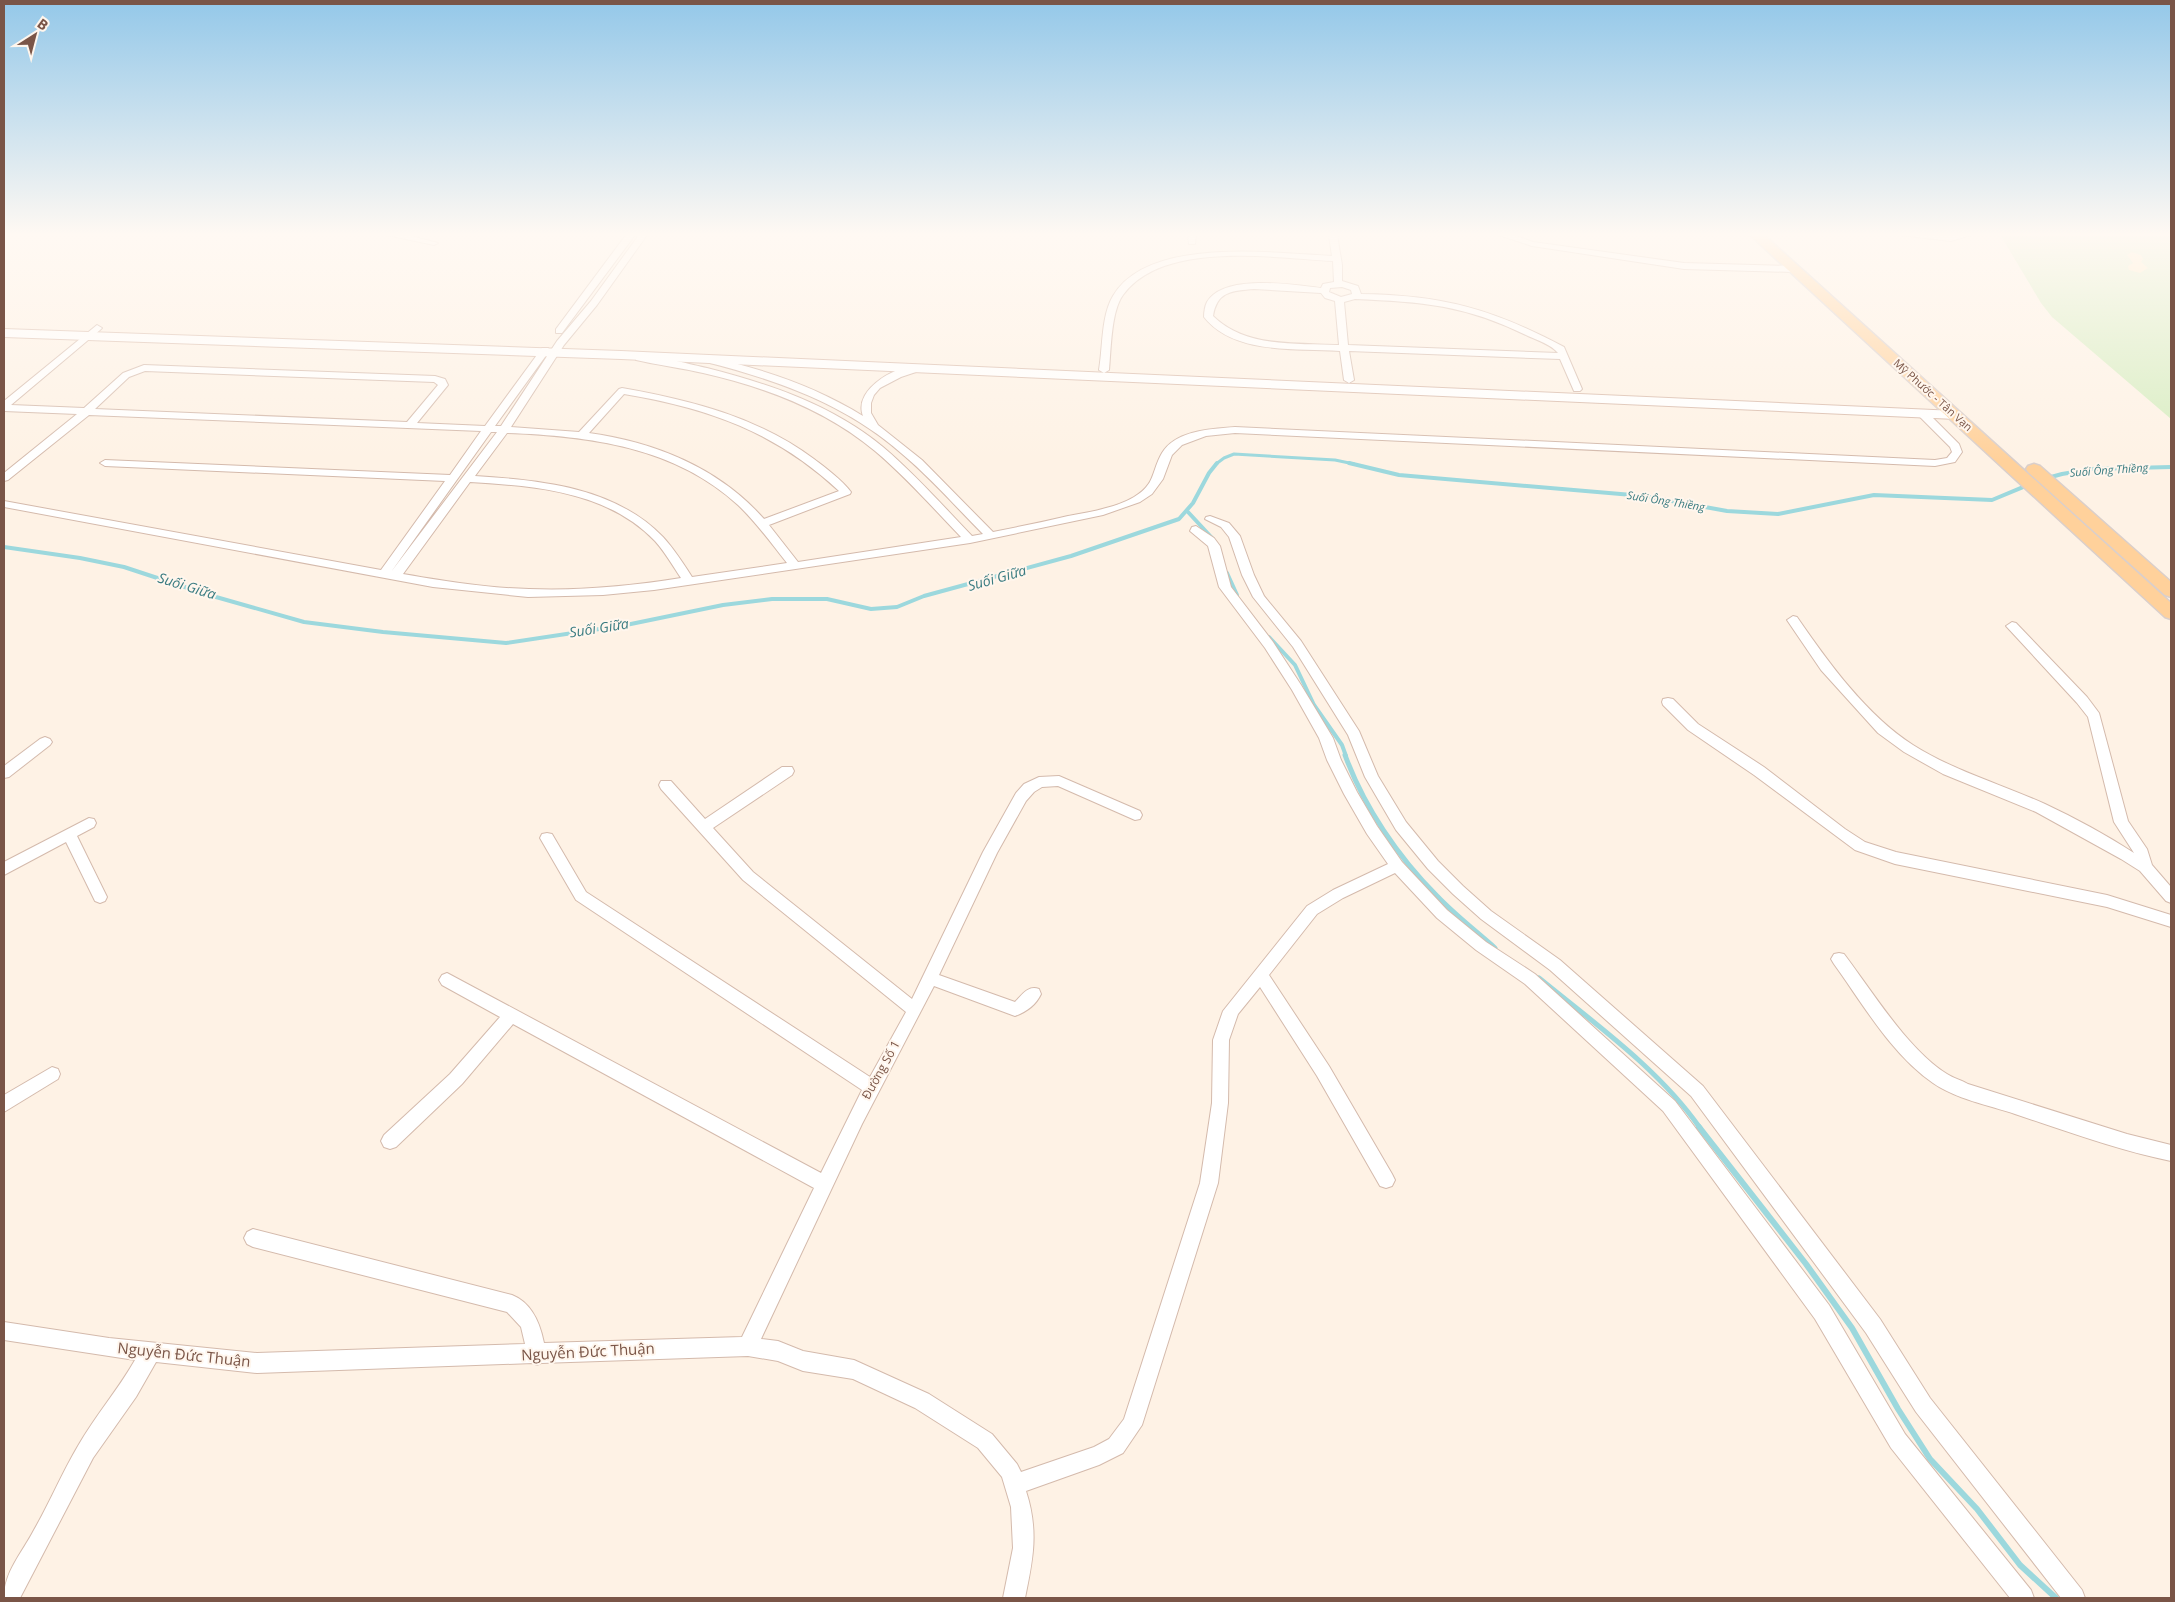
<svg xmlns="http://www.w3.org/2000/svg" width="2175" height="1602" font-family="'Open Sans',sans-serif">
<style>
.green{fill:#d7edc1}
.sand{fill:#ffebbe}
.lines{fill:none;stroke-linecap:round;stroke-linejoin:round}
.stream-far3{stroke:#9cd8dd;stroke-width:3}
.stream-far2{stroke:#9cd8dd;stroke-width:4}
.stream-far1{stroke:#9cd8dd;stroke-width:5}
.stream{stroke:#9cd8dd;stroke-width:6}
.street-casing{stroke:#d4baac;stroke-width:2}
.secondary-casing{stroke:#d9bbab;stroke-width:2}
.primary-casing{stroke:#dacfcb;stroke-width:3}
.street{fill:#fff;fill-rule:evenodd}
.secondary{fill:#fff;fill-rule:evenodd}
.primary{fill:#ffd19b;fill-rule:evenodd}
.labels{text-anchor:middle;stroke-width:4;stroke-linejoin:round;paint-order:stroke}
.far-street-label{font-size:11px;fill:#7a5547;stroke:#fff6ed}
.far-water-label{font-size:11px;font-style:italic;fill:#397b80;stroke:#fff6ed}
.street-label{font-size:12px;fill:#7a5547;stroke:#fff6ed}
.water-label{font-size:14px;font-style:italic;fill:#397b80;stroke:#fff6ed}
.near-street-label{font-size:15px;fill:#7a5547;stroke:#fff6ed}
</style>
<rect width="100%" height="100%" fill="#fef2e5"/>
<path class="green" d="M 2171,235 L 2171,419 L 2052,317 L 2041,303 L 2001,236 Z"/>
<path class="sand" d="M 2132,252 L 2141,255 L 2143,259 L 2141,262 L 2148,268 L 2140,273 L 2129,270 L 2128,266 L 2133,263 L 2127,255 Z"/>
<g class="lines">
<path class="stream-far3" d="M 1216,464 L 1224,458 L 1234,454 L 1335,460 L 1354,464"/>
<g class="stream-far2">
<path d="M 1349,463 L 1399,475 L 1644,496 L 1727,511 L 1778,514 L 1874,495 L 1992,500 L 2040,480 L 2062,474 L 2092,469 L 2171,467"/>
<path d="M 1188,512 L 1213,539"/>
<path d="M 4,547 L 80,558 L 124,567 L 209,595 L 304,622 L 383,632 L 506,643 L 626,625 L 723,605 L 772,599 L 827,599 L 871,609 L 897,607 L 924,596 L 1071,556 L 1179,519 L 1193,503 L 1209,473 L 1217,463"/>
<path d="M 1227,573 L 1237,595"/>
<path d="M 1269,637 L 1295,665 L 1314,705 L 1342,745 L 1346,756"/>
</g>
<g class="stream-far1">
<path d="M 1345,755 C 1364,807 1398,857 1437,896 C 1455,915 1476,931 1495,948"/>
<path d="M 1539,978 C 1594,1023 1659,1069 1700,1128"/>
</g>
<path class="stream" d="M 1699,1127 L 1806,1264 L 1852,1328 L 1898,1409 L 1930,1459 L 1977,1509 L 2020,1565 L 2056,1598"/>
<defs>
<g id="street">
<path d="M 387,235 L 407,235 L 438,243 L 434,245 Z"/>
<path d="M 626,235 L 635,235 L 562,333 L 556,333 L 556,329 Z"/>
<path d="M 639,235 L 647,235 L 597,305 L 564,345 L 511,427 L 579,432 L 619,389 L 622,388 C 690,400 758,417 814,459 C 827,469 841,479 851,492 L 850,494 L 769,525 L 798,562 L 961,537 C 933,508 906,477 875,451 C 826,410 765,387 703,373 C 681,368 658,365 636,360 L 636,356 C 649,353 692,365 707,368 C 770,384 832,405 883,447 C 915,474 943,506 972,536 L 983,534 C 956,507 931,478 901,453 C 845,404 777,380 706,362 L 704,360 L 709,357 C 763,369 815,386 863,416 C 852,388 902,362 922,366 L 922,370 L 901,377 L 880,388 L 874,395 L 871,403 L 871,413 L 878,425 L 922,460 L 993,532 C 1018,527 1043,522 1068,516 C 1090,512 1115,508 1134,497 C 1156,484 1151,472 1162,453 C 1176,430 1211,429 1235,427 L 1935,460 L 1947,458 L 1952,452 L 1950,447 L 1918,415 L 1917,413 L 1922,410 L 1926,411 L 1959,444 L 1962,452 L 1955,462 L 1935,466 L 1235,433 L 1206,436 L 1182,445 L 1172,455 L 1163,479 L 1152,494 L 1140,502 L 1103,515 L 970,543 L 654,590 L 603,595 L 528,597 L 433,587 L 4,507 L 4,501 L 381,570 L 445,481 L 105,466 L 100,463 L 105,460 L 450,475 L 481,431 L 89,415 L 8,480 L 4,481 L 4,473 L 77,414 L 4,411 L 4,401 L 97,325 L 102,328 L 100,330 L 11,405 L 84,408 L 123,373 L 144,365 L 435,376 L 445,379 L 448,385 L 417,423 L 485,426 L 542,348 L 548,348 L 550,350 L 495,426 L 501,426 L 557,341 L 591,301 ZM 145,371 L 434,382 L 438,385 L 407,422 L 95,409 L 129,377 ZM 624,394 C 708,408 776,432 839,491 L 764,519 C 719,468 655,442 589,433 ZM 491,432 L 497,432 L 391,572 ZM 507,433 C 589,436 675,447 738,505 C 757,523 771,543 787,563 L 692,577 C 683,563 674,549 663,537 C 615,487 540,480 475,476 ZM 470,482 C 535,486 607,491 655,541 C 665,552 673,566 681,578 C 631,586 580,591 529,589 C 487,588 444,581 403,574 Z"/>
<path d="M 1188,235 L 1196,235 L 1195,244 L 1189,244 Z"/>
<path d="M 1329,235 L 1337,235 L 1342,265 L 1342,281 L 1358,286 L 1361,294 C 1442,295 1493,309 1564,347 L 1582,389 L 1580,391 L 1574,391 L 1560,359 L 1349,351 L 1354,380 L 1349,383 L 1344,380 L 1340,351 C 1296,348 1234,355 1204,317 C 1204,312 1205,306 1207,302 C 1224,273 1294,285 1321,288 L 1323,284 L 1334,282 L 1333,261 C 1274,258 1163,240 1123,295 C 1111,311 1111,350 1109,370 L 1104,373 L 1099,370 C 1103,347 1101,316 1113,296 C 1148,236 1275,253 1332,256 ZM 1342,287 L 1351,290 L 1352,294 L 1341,297 L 1329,292 L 1330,288 ZM 1254,289 L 1321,293 L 1325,298 L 1335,301 L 1339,345 C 1297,343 1245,348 1213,316 C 1217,291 1232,291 1254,289 ZM 1355,299 C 1424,302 1465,305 1528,336 C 1537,340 1552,345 1558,353 L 1348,345 L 1344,302 Z"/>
<path d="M 1499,235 L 1513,235 L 1533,242 L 1684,263 L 1793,266 L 1797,269 L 1793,272 L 1684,269 L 1532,246 Z"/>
<path d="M 1900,235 L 1971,235 L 1951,241 Z"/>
<path d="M 1210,516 L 1229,523 L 1240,536 L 1254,575 L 1264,596 L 1301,641 L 1359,731 L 1378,776 L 1406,822 L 1438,861 L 1463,886 L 1491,911 L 1560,960 L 1703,1086 L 1880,1319 L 1930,1398 L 2082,1590 L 2085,1598 L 2061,1598 L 1916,1412 L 1866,1333 L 1691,1096 L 1550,970 L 1481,919 L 1453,894 L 1428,869 L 1396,830 L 1365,777 L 1348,735 L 1293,647 L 1253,597 L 1242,575 L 1229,537 L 1221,527 L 1205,519 L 1206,517 Z"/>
<path d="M 1196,526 L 1214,538 L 1220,546 L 1231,587 L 1273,642 L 1301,685 L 1333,738 L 1341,760 L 1357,792 L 1377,826 L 1402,862 L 1447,910 L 1486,942 L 1535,974 L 1675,1101 L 1829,1305 L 1905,1434 L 2031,1590 L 2034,1598 L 2010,1598 L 1891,1448 L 1815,1319 L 1663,1111 L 1525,984 L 1476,950 L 1437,918 L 1395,873 L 1343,898 L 1317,914 L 1269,975 L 1329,1066 L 1392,1174 L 1395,1180 L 1392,1186 L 1386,1188 L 1380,1186 L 1317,1076 L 1260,987 L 1238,1014 L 1229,1040 L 1228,1103 L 1218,1183 L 1142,1425 L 1123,1453 L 1099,1465 L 1026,1491 C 1039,1531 1033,1559 1025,1598 L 1003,1598 L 1013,1548 L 1011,1507 L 1002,1477 L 978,1448 L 915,1408 L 853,1379 L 803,1371 L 778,1361 L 748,1356 L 541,1363 L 537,1365 L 533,1363 L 257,1373 L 156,1362 L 136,1397 L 93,1458 L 20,1598 L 4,1598 C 4,1572 22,1553 34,1530 C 50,1502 62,1473 78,1446 C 95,1416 118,1390 135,1360 L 4,1340 L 4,1322 L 109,1338 L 257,1353 L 525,1344 L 521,1327 L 507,1312 L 253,1247 L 247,1244 L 244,1238 L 247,1232 L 253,1229 L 512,1295 C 532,1303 540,1323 544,1343 L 742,1337 L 814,1188 L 513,1024 L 462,1084 L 396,1147 L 390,1149 L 384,1147 L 381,1141 L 384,1135 L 450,1074 L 500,1017 L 442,985 L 439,980 L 442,975 L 447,973 L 821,1173 L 862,1090 L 576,900 L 540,838 L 542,834 L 547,833 L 552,834 L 586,892 L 870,1077 L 906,1012 L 743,880 L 661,789 L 659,785 L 661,781 L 671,781 L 705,819 L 782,767 L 792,767 L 794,771 L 792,775 L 713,828 L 753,872 L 912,999 L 983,852 L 1016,793 L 1024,784 L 1039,777 L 1059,776 L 1140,811 L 1142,815 L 1140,819 L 1135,820 L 1058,786 L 1042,787 L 1034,792 L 1026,801 L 997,853 L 939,975 L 1015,1002 C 1022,995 1028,985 1039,989 L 1041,994 C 1036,1005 1026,1012 1015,1016 L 934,986 L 862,1124 L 761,1339 L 778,1341 L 803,1351 L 854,1360 L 929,1394 L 992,1434 L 1017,1464 L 1021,1472 L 1094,1447 L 1109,1439 L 1124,1419 L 1200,1183 L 1212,1103 L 1213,1040 L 1223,1011 L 1307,906 L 1333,890 L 1388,864 L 1367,834 L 1344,794 L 1327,760 L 1319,738 L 1292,690 L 1265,648 L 1219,587 L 1208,546 L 1190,531 L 1192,527 Z"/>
<path d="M 1793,616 L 1797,617 C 1828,662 1867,716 1913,745 C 1954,771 2001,784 2045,804 C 2075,818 2106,835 2134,853 L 2114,822 L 2088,717 L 2077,703 L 2006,626 L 2012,622 L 2016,623 L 2087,697 L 2099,713 L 2128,821 L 2147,849 L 2152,865 L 2171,887 L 2171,903 L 2166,901 L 2140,871 L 2121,859 L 2036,812 L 1943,774 L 1904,752 L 1878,733 L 1821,670 L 1787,620 Z"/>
<path d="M 1668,698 L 1673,699 L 1698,724 L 1764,767 L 1845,829 L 1865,842 L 1896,852 L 2107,895 L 2171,915 L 2171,927 L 2107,907 L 1895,864 L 1855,850 L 1754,775 L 1688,730 L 1663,705 L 1662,702 L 1663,699 Z"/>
<path d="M 45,737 L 50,739 L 52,742 L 50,745 L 9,777 L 4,778 L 4,766 L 40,739 Z"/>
<path d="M 89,818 L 94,819 L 96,823 L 94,827 L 77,836 L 107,897 L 105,901 L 100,903 L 95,901 L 66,842 L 4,875 L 4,862 Z"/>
<path d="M 1839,953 L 1844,954 C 1872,991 1908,1050 1947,1074 C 1953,1078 1961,1080 1968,1084 L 2127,1134 L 2171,1145 L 2171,1161 C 2118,1150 2066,1131 2015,1114 C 1988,1105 1956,1099 1933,1083 C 1891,1054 1863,1004 1834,964 L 1831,959 L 1834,954 Z"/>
<path d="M 52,1067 L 58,1069 L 60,1074 L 58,1079 L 4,1112 L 4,1095 Z"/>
</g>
<path id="secondary" d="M 4,329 L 621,351 L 1956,411 L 1963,415 L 1956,419 L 621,359 L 4,337 Z"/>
<g id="primary">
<path d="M 1750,235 L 1764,235 L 2171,603 L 2171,619 L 2165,617 Z"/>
<path d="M 2034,464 L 2040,466 L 2171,582 L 2171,597 L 2165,595 L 2028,472 L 2026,469 L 2028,466 Z"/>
</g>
</defs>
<use href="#street" class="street-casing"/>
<use href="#secondary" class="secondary-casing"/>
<use href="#primary" class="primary-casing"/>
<use href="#street" class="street"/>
<use href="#secondary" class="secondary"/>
<use href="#primary" class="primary"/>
</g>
<linearGradient id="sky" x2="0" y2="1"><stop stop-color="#94c8e9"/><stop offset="0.51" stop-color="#fff9f3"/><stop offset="1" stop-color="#fff9f3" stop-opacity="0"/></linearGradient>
<rect width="2175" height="460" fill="url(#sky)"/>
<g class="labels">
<g class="far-street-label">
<text transform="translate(1933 395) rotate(42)" y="4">Mỹ Phước - Tân Vạn</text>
</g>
<g class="far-water-label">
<text transform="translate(2109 470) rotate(-4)" y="4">Suối Ông Thiềng</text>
<text transform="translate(1666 501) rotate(9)" y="4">Suối Ông Thiềng</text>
</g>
<g class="street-label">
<text transform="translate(881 1070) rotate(-61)" y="4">Đường Số 1</text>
</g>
<g class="water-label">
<text transform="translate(997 578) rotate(-16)" y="5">Suối Giữa</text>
<text transform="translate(187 586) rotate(17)" y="5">Suối Giữa</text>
<text transform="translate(599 628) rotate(-9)" y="5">Suối Giữa</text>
</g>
<g class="near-street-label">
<text transform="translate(588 1352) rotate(-3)" y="5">Nguyễn Đức Thuận</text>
<text transform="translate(184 1355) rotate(6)" y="5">Nguyễn Đức Thuận</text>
</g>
</g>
<rect width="2175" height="1602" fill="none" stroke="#7a5547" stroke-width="10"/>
<g transform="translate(35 35) rotate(36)" stroke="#fff6ed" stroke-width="4" paint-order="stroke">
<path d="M0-4L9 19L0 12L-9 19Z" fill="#7a5547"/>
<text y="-8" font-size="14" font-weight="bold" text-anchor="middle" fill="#7a5547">B</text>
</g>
</svg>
